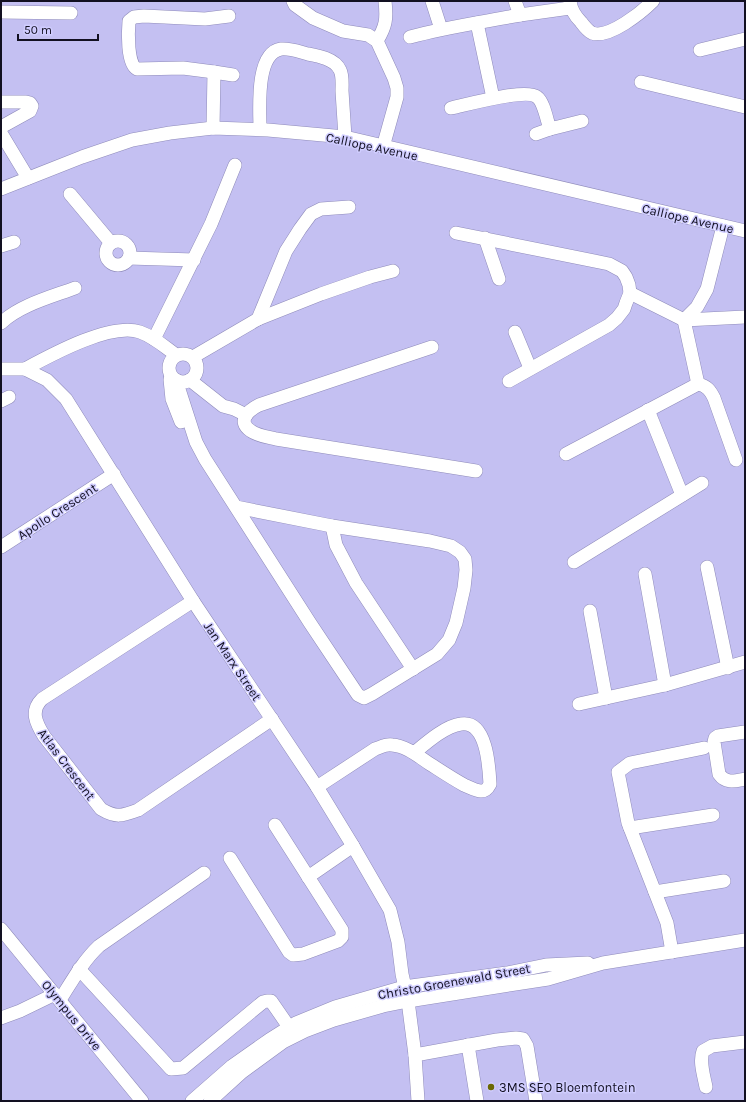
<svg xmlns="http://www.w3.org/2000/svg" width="746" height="1102" font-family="Karla,sans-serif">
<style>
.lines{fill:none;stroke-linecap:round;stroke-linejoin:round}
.minor-casing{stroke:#8f8bba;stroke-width:14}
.minor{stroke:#fff;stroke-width:13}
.poi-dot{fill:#6b6803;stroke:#d0cdff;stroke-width:1.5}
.labels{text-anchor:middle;stroke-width:3;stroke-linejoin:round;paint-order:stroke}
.street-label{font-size:13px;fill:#121021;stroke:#d0cdff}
.poi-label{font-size:13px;fill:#121021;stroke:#d0cdff;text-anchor:start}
</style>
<rect width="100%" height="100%" fill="#c4c0f2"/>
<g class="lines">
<defs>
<g id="minor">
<path d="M 293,1 L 295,5 L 313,18 L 343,31 L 368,35 L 377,41 L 394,78 L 397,88 L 397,97 L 383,147"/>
<path d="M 432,1 L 441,29"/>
<path d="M 515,1 L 520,15 L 570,8"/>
<path d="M 570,1 C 571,10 575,16 581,22 C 584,26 588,31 592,33 C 609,39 642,12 653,1"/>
<path d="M 1,12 L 71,13"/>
<path d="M 477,23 L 493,98"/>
<path d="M 410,37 C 446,27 483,22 520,15"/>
<path d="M 377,41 C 386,26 387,19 385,1"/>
<path d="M 700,50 L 745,39"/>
<path d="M 214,72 L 183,68 L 137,69 C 127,64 128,32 129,21 L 134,17 L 144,16 L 205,19 L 229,16"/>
<path d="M 641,82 L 745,107"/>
<path d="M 1,102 L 26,102 L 30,103 L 32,106 L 30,111 L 1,127"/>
<path d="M 451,108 C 466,105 526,88 537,97 C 544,102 547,121 550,129 L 582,121"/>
<path d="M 213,128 L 214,72 L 233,75"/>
<path d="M 260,129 C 260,110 255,53 281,49 C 290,48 300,52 308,54 C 319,56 335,59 340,70 C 343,76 342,84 342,91 C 343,106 344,122 345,137"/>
<path d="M 1,133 L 28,178"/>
<path d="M 536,134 L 550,129"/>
<path d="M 1,189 L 82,157 L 132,140 L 170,133 L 213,128 L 268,130 L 345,137 L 745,231"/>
<path d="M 70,194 L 111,243"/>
<path d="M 456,233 L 609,264 L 622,271 L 626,277 L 629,285 L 630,293 L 626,303 L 624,309 L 617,318 L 609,325 L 509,381"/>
<path d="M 485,238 L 499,279"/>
<circle cx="118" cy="253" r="12"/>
<path d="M 1,246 L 14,242"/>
<path d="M 129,258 L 194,260"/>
<path d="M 630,293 L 684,320 L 745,317"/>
<path d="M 258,319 L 286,251 L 300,229 L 311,214 L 321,209 L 349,207"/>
<path d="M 684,320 L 697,307 L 707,289 L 723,226"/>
<path d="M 684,320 L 698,384"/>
<path d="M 1,323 C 20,305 51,297 75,288"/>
<path d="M 515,332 L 530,368"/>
<path d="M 154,339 L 211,224 L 235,165"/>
<path d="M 432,347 L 259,405 C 249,410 236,421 251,431 C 258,436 268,437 276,439 L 476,471"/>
<circle cx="183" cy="368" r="14"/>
<path d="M 193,357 L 258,319 L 321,294 L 370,277 L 393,271"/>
<path d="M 1,369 L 25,369 L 47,380 L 66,399 L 193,601 L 317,787 L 353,846 L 390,910 L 398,942 L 402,974 L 408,1001 L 415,1055 L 418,1101"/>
<path d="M 25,369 C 51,355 111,322 140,332 C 154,337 165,347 176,355"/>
<path d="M 170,379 L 172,399 L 181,422"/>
<path d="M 176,380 L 196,442 L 205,459 L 310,623 L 358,695 L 364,698 L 372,694 L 437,654 L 449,640 L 456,623 L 464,588 L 466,570 L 465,559 L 460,552 L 451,546 L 430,541 L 332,526 L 236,507"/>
<path d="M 190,380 L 223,406 L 234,409 L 246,415"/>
<path d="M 1,401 L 9,397"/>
<path d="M 648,410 L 682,495"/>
<path d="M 566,454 L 698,384 C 707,386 710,390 714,398 L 736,460"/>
<path d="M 332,526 L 336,545 L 356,583 L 413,669"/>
<path d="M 1,547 L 114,474"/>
<path d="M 574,562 L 702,483"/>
<path d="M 707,567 L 728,668"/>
<path d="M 645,574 L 665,685"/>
<path d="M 193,601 L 42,699 C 30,711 36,723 44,736 L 101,809 C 116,818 122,816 138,810 L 272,719"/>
<path d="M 590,611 L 606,698"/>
<path d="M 579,704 L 665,685 L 745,662"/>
<path d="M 745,732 L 718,736 L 715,738 L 714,742 L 719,774 C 726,784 735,781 745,779"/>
<path d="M 317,787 L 375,749 C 381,747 386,744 392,745 C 407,746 419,757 430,764 C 441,771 453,779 464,785 C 469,787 476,791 481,791 C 486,791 488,788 490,784 C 489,767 487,720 461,724 C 445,726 426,743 414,753"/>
<path d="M 630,828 L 713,815"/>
<path d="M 230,858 L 289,952 L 293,955 L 303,954 L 338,941 L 342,937 L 342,930 L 275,825"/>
<path d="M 308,877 L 353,846"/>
<path d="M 655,892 L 724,881"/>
<path d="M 1,929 L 142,1101"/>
<path d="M 672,952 L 667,923 L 628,823 L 618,772 L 630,763 L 704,748"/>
<path d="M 79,969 L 171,1069 L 183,1068 L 263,1002 L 267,1001 L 271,1001 L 289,1027"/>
<path d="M 60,1000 C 72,981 83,961 99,946 L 204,873"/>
<path d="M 1,1018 L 20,1011 L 55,994"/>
<path d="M 468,1045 L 477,1101"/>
<path d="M 415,1055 L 497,1040 L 516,1038 L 523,1039 L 527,1046 L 536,1101"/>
<path d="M 706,1087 C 704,1076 699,1062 703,1051 L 712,1046 L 745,1042"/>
<path d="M 192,1101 L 232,1066 L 269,1040 L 296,1023 L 335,1007 L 404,987 L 507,973 L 546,965 L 588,963"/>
<path d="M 210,1101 L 242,1072 L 283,1042 L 305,1031 L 334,1020 L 383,1006 L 408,1001 L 548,979 L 603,963 L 745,940"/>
</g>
</defs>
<use href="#minor" class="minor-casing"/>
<use href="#minor" class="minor"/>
</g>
<circle class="poi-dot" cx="491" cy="1087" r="4"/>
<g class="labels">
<g class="street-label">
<text transform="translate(372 146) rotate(12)" y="5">Calliope Avenue</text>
<text transform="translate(688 218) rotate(13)" y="5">Calliope Avenue</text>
<text transform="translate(57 511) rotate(-33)" y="5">Apollo Crescent</text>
<text transform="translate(233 661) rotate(56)" y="5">Jan Marx Street</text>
<text transform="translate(67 764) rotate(53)" y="5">Atlas Crescent</text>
<text transform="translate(454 981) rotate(-10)" y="5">Christo Groenewald Street</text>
<text transform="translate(72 1015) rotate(51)" y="5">Olympus Drive</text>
</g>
<g class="poi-label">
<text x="499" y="1092">3MS SEO Bloemfontein</text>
</g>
</g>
<rect width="746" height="1102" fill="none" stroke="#121021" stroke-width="4"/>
<path d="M18 34v6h80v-6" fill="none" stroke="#121021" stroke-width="2"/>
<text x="24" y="34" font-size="12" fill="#121021" stroke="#d0cdff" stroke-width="3" paint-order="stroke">50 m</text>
</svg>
